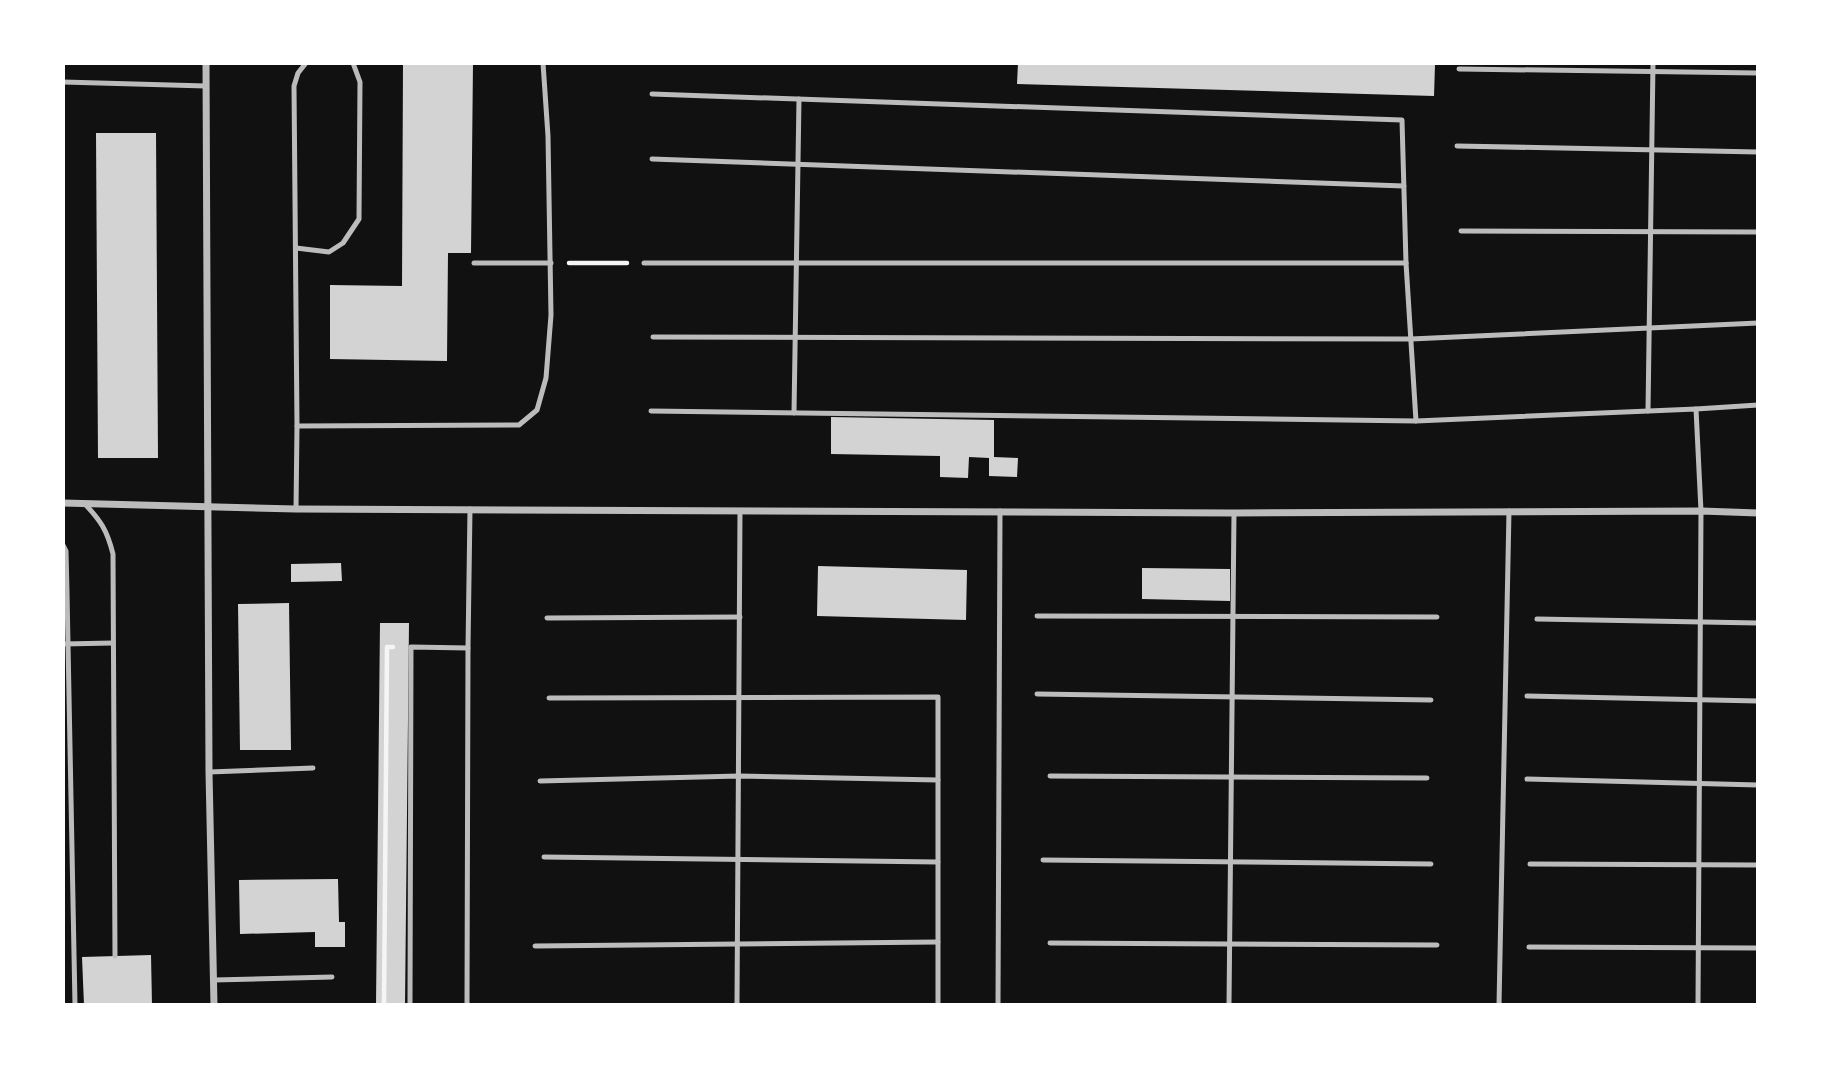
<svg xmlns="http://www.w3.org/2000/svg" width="1821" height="1068" font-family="'Roboto Condensed',sans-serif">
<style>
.building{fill:#d3d3d3}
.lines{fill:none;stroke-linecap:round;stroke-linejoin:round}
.path{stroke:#f5f5f5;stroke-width:4.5}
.service{stroke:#bcbcbc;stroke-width:5}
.minor{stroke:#bcbcbc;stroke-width:7}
</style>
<rect width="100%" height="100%" fill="#111"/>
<g class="building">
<path d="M 403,63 L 473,63 L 471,253 L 448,253 L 447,361 L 330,359 L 330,285 L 402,286 Z"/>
<path d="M 1018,63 L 1435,64 L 1434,96 L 1017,84 Z"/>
<path d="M 96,133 L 156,133 L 158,458 L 98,458 Z"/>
<path d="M 831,417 L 994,420 L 994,457 L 1018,458 L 1017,477 L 989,476 L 989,458 L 969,457 L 968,478 L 940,477 L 940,456 L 831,454 Z"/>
<path d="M 341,563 L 342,581 L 291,582 L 291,564 Z"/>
<path d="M 818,566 L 967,570 L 966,620 L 817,616 Z"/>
<path d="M 1142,568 L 1230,569 L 1230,601 L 1142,599 Z"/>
<path d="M 289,603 L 291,750 L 240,750 L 238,604 Z"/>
<path d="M 380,623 L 409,623 L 405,1005 L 376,1005 Z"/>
<path d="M 338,879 L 339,922 L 345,922 L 345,947 L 315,947 L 315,932 L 240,934 L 239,880 Z"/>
<path d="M 151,955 L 152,1005 L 84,1005 L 82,957 Z"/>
</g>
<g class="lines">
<g class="path">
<path d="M 569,263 L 627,263"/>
<path d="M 384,1005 L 387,647 L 393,647"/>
</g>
<g class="service">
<path d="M 1459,69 L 1758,73"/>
<path d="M 63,82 L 206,86"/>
<path d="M 652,94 L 1402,120 L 1406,263 L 1416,421 L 1696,409 L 1701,511 L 1698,1005"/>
<path d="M 1457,146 L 1758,152"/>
<path d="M 652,159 L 1404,186"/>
<path d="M 1461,231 L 1758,232"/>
<path d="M 296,248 L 329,252 L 343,243 L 359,219 L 360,82 L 353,63"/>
<path d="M 474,263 L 551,263"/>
<path d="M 644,263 L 1406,263"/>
<path d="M 653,337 L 1411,339 L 1758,323"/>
<path d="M 1696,409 L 1758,405"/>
<path d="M 651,411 L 1416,421"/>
<path d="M 1648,411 L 1653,63"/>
<path d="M 794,413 L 799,99"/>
<path d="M 297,426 L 294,86 L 298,73 L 306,63"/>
<path d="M 84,503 C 101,521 107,530 113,554 L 115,956"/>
<path d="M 296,509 L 297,426 L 519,425 L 537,410 L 546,378 L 551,315 L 548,136 L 543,63"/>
<path d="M 63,545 L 66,551 L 67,592 L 75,1005"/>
<path d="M 1037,616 L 1437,617"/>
<path d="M 547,618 L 740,617"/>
<path d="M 1537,619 L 1758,623"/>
<path d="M 63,644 L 113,643"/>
<path d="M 468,648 L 470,509"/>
<path d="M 1037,694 L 1431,700"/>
<path d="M 1527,696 L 1758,701"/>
<path d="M 549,698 L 938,697 L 938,1005"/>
<path d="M 209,772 L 313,768"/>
<path d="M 1050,776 L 1427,778"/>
<path d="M 1527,779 L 1758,785"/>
<path d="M 540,781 L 739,776 L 938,780"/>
<path d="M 544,857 L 938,862"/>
<path d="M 1043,860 L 1431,864"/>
<path d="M 1530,864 L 1758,865"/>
<path d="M 1050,943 L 1437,945"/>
<path d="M 535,946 L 938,942"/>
<path d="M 1529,947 L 1758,948"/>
<path d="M 214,980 L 332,977"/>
<path d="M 410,1005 L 411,647 L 468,648 L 467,1005"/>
<path d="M 737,1005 L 740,511"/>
<path d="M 998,1005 L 1000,511"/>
<path d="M 1229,1005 L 1234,513"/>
<path d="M 1499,1005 L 1509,511"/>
</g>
<g class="minor">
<path d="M 206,63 L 209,772 L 214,1005"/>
<path d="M 63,503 L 296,509 L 1234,513 L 1701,511 L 1758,513"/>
</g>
</g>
<rect width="1821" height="1068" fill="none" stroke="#ffffff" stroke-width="130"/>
</svg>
